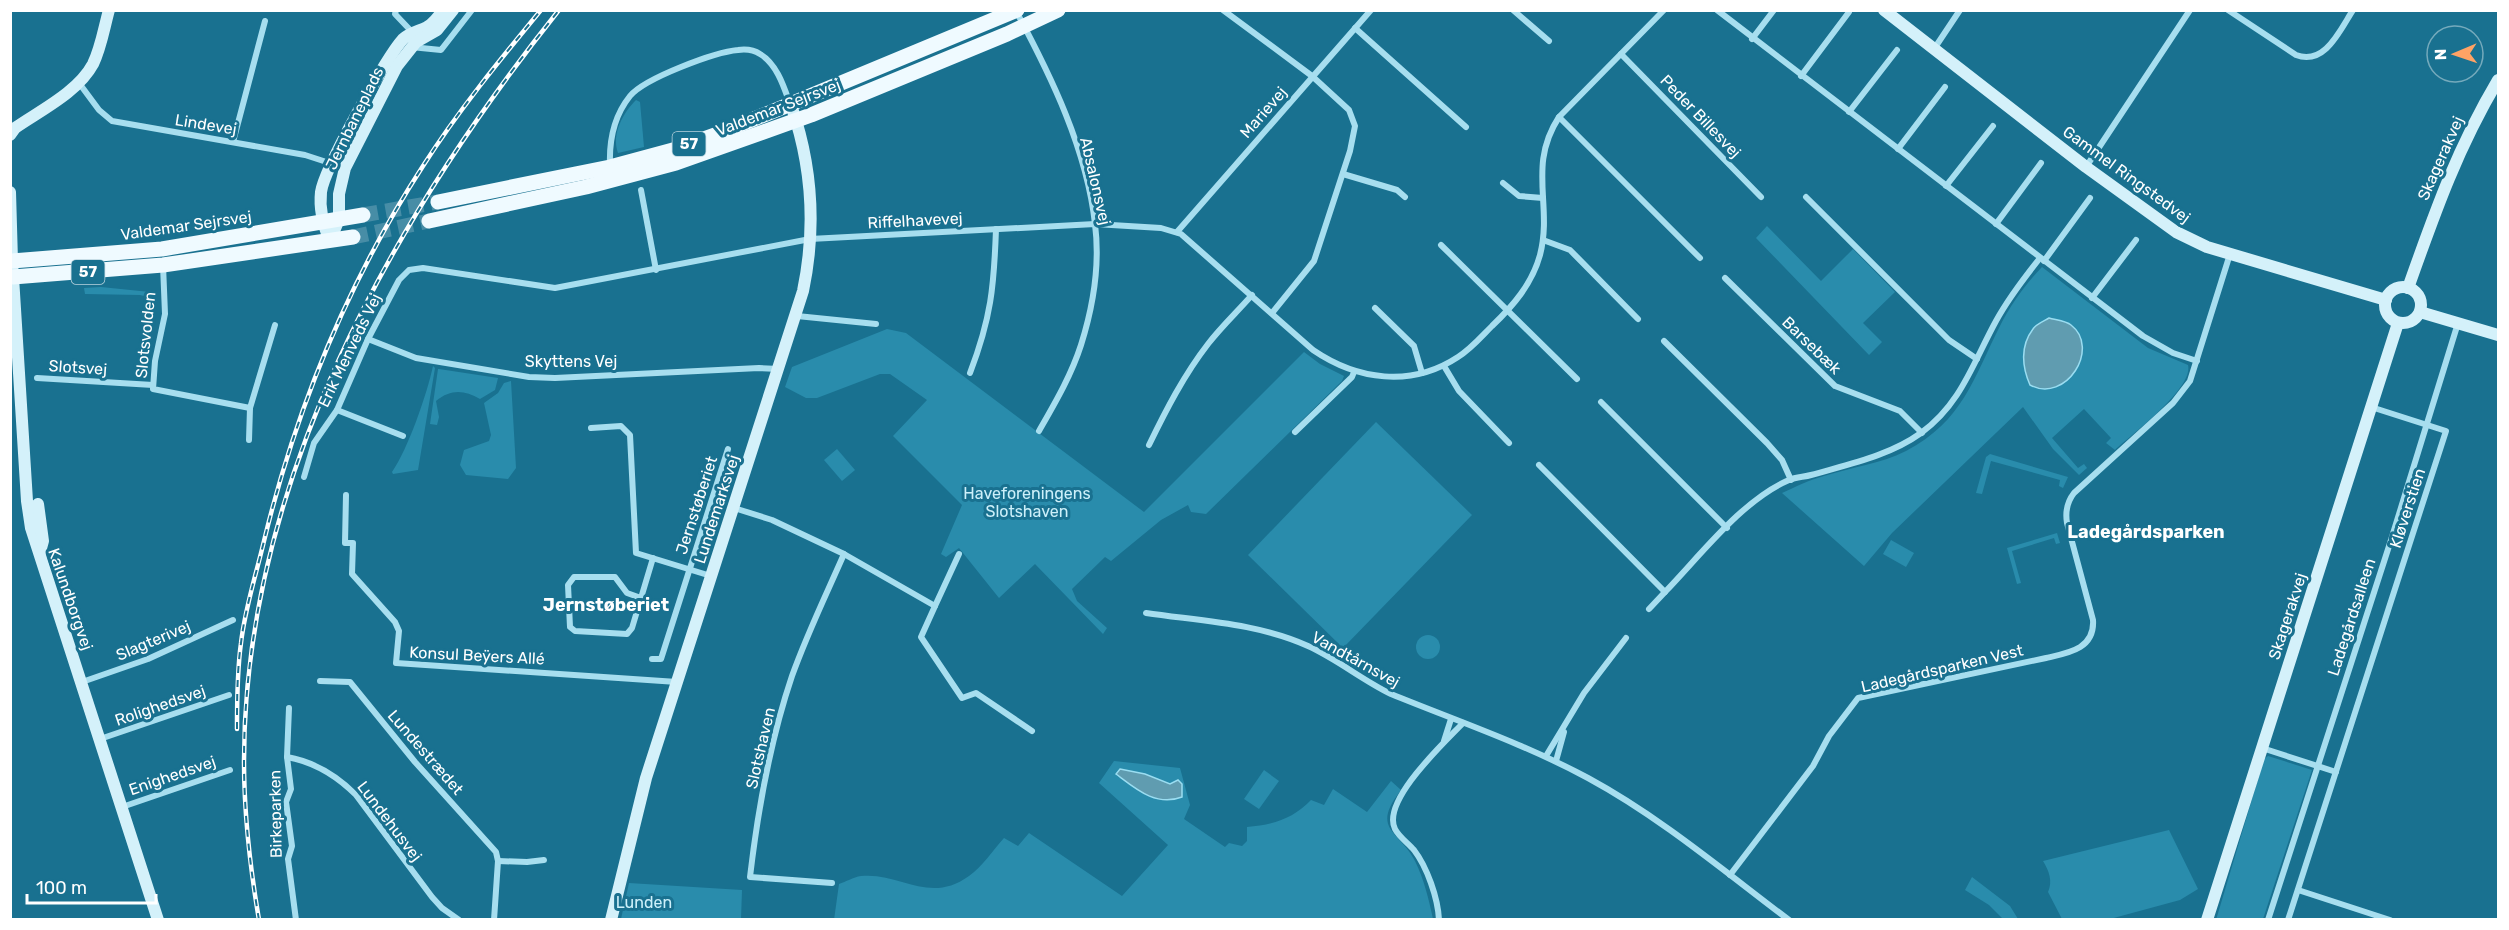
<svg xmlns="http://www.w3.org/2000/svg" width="2509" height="930" font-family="Rubik,sans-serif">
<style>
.green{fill:#298cac}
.water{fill:#609cb0;stroke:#9addf1;stroke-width:1.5}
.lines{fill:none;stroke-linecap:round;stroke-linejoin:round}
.primary-tunnel{stroke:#478da6;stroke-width:15;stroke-dasharray:15 8;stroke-linecap:butt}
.street{stroke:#a7deef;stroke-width:6}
.secondary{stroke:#d4f1fa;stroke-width:12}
.primary{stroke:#effaff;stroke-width:15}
.rail-casing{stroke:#fff;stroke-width:4.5}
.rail{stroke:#197190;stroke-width:2;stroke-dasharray:7;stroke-linecap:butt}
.labels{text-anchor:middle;stroke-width:6;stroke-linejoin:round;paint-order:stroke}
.shield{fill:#197190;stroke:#bad4de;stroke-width:1.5}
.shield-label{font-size:15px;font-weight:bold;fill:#fff}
.street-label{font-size:16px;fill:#fff;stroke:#197190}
.park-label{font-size:16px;fill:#cdf0fa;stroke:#197190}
.neighbourhood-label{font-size:18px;font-weight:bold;fill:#fff;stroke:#197190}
</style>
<rect width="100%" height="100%" fill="#197190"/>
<g class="green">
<path d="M 636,100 L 640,102 L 644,147 L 618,153 C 611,134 623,113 636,100 Z"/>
<path d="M 1767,226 L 1821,281 L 1853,249 L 1895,292 L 1863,323 L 1882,342 L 1869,355 L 1756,238 Z"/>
<path d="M 2042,267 L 2148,348 L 2188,365 C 2194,388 2131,435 2115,450 L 2106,443 L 2111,438 L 2084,409 L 2052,438 L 2078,468 L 2084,464 L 2087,468 L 2079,475 L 2053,449 L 2023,407 L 1892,533 L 1864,566 L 1782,493 C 1795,487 1809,480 1824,476 C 1852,467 1880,464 1906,451 C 1963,421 1973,379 2000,326 C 2011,304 2025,285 2042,267 Z"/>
<path d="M 101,287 L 150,292 L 155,296 L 154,308 L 149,297 L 140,295 L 85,294 L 84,288 Z"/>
<path d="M 887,329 L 906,333 L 1144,512 L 1304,352 L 1320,364 L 1344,376 L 1342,381 L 1206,514 L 1191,512 L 1188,505 L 1161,520 L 1111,561 L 1105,557 L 1072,589 L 1077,601 L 1107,628 L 1103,634 L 1035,564 L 999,598 L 959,548 L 946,557 L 941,554 L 962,505 L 893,436 L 927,400 L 890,374 L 880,374 L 817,398 L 806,398 L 785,387 L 792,367 Z"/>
<path d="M 433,366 L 435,368 L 418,470 L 393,474 L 392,472 C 408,449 427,394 433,366 Z"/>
<path d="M 438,369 L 439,369 L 498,378 L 495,390 L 480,399 C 464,390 451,389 436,401 L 439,417 L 437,425 L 430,424 Z"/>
<path d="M 511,381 L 516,468 L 508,479 L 466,475 L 460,465 L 464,450 L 489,441 L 491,435 L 484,403 L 498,393 L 504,383 Z"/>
<path d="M 1376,422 L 1472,515 L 1343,648 L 1248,555 Z"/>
<path d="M 837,449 L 855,470 L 842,481 L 824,460 Z"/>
<path d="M 1990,454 L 2068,477 L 2063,488 L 2059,486 L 2060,480 L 1991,461 L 1982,494 L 1976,493 L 1986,457 Z"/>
<path d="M 2057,533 L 2060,543 L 2056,544 L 2054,538 L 2012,551 L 2021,583 L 2017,584 L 2007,548 Z"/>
<path d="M 1891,540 L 1914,553 L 1906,567 L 1883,554 Z"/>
<circle cx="1428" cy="647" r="12"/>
<path d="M 2268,756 L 2312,770 L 2263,919 L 2216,920 L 2264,759 Z"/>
<path d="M 1114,761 L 1180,768 L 1190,805 L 1184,819 L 1225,847 L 1229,843 L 1242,846 L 1247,841 L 1247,827 C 1272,825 1293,819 1311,800 L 1324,805 L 1333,789 L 1367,812 L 1391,781 L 1401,790 C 1370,830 1399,830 1415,861 C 1424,879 1429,900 1433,919 L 834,920 L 839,884 C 846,882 853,877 861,876 C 901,872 929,905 969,876 C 982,867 993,850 1004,838 L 1018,846 L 1029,833 L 1122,896 L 1168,845 L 1099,783 Z"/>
<path d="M 1264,770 L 1279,781 L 1259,809 L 1244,799 Z"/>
<path d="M 2169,830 L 2198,889 L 2180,900 L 2110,919 L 2062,919 L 2048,892 C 2053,881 2049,871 2043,861 Z"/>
<path d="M 1972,877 L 2010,906 L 2018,919 L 2003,919 L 1989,905 L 1965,890 Z"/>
<path d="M 629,883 L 742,890 L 741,919 L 621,919 Z"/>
</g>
<g class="water">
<path d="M 2049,318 C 2056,320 2066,321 2071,325 C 2101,348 2066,404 2030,385 C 2022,367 2020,346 2033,329 C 2036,324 2044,321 2049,318 Z"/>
<path d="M 1120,769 L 1145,774 L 1170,784 L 1178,780 L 1182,784 L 1182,797 C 1156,807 1136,789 1116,774 Z"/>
</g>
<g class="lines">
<g class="primary-tunnel">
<path d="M 363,215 L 438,202"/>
<path d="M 353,237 L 429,221"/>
</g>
<g class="street">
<path d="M 396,10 L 395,14 L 413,33"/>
<path d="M 1223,10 L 1312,76 L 1349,110 L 1355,126 L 1350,151 L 1314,261 L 1272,313"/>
<path d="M 1513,10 L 1549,41"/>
<path d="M 1717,10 L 2143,336 L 2173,353 L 2197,361"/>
<path d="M 2228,10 L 2296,55 C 2325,66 2340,30 2353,10"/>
<path d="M 1016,11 C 1051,76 1087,150 1095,224 C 1100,263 1093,307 1081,345 C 1071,376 1055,403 1039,431"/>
<path d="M 1355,28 L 1466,127"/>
<path d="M 1752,39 L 1774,10"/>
<path d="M 411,47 L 441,50 L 472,10"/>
<path d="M 1934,49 L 1960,10"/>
<path d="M 1621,54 L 1761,197"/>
<path d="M 1801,76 L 1849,12"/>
<path d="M 79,83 L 99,110 L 112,121 L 305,155 L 345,168"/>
<path d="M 1849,112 L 1897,50"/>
<path d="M 1559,117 L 1700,258"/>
<path d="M 233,142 L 265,21"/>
<path d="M 1898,149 L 1945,87"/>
<path d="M 610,165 C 609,139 614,116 630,96 C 645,78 715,52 738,50 C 746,49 754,50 760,54 C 777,64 784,87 790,104"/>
<path d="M 2086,167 L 2190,10"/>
<path d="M 1343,174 L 1397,190 L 1405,197"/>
<path d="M 1503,183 L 1519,196 L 1543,198"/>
<path d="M 1946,186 L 1993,126"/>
<path d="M 641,190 L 656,270"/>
<path d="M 1806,197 L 1949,340 L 1977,359"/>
<path d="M 1996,224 L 2041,163"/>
<path d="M 1177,232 L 1371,10"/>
<path d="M 1543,240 L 1570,250 L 1638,319"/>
<path d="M 1441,245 L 1577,379"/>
<path d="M 2044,261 L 2090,198"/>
<path d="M 163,265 L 165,314 L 155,361 L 153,389 L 250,408"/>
<path d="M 1725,278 L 1835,386 L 1900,411 L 1922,433"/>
<path d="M 2092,298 L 2136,240"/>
<path d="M 1375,308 L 1414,346 L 1422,373"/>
<path d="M 797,316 L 876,324"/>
<path d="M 368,339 L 416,358 L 529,377 L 555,378 L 759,368 L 779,369"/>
<path d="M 1664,341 L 1767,443 L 1782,460 L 1791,480"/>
<path d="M 1444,366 L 1459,391 L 1509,443"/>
<path d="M 970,373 C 991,318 994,287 996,229"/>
<path d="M 37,378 L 153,385"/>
<path d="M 1601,402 L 1727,528"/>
<path d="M 337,410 L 403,436"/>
<path d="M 591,428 L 621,426 L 630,435 L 636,553 L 711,576"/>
<path d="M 1295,432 L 1352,377 L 1354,372"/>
<path d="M 249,440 L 250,408 L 275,325"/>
<path d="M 1149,445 C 1166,410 1184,375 1208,344 C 1221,327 1237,312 1252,295"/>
<path d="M 1539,465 L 1665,592 C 1700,556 1742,500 1789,480 C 1796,477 1804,477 1811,475 C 1849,464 1889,456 1921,433 C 1961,404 1973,363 1996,321 C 2008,299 2024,278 2040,258"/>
<path d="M 304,477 L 314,443 L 337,410 L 368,339 L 399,280 L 409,270 L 423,268 L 555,288 L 810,239 L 1095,224 L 1161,228 L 1181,234 L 1313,350 C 1357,380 1411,388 1458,357 C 1471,349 1481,337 1492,326 C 1513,306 1532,284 1540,255 C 1553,205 1527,166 1559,117 L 1664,10"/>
<path d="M 346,495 L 345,543 L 353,543 L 352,574 L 395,622 L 399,631 L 396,663 L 677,682"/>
<path d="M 734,508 L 772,520 L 844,554 C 826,595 807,634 792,676 C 770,741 758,809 750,877 L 832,883"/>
<path d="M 844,554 L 935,606 L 921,637 L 962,698 L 976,693 L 1032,731"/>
<path d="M 641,598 L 627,593 L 615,577 L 574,577 L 568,585 L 570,627 L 575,631 L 627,634 L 632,628 L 653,558"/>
<path d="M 935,606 L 959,554"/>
<path d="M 1649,609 L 1665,592"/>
<path d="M 1146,613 C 1200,621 1257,623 1308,646 C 1337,659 1362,680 1391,694 C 1457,721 1525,744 1588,778 C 1660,817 1724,871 1789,920"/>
<path d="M 652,659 L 661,659 L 728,449"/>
<path d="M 320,681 L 350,682 L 415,762 L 496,852 L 498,861 L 494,920"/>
<path d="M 82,682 L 148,659 L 233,620"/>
<path d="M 289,708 L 287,757 L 291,789 L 286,802 L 292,846 L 288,859 L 296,920"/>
<path d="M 100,739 L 229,695"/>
<path d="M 1444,741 L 1451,719"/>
<path d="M 2262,748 L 2336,772"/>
<path d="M 1546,756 L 1584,693 L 1626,638"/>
<path d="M 287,757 C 315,762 336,775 356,795 L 432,897 L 442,908 L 459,920"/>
<path d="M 1556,761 L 1564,732"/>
<path d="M 122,807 L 230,770"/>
<path d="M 498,861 L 527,862 L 544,860"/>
<path d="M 1730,875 L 1813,766 L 1829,736 L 1858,698 L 2046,658 C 2068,653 2095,649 2093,620 L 2067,523 C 2065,511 2067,502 2074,493 L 2173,403 L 2190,381 L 2230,254"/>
<path d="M 2298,890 L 2390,920"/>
<path d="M 1439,920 C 1438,898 1427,867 1414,850 C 1408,843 1399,837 1395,829 C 1381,801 1445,742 1463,723"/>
<path d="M 2268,920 L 2391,540 L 2458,323"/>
<path d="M 2288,920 L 2446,431 L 2371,407"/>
</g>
<g class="secondary">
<path d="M 1884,10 L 2086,167 L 2176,232 L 2207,247 L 2386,300"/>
<path d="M 10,135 L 15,128 C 41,110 78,92 93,64 C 101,48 104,28 109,10"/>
<path d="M 10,192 L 12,261 L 27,501 L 31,528 L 158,920"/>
<path d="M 330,241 C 323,225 319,210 321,192 C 324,169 386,58 403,39 C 409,33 419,31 427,27 C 434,23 439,16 443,10"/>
<path d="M 330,241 L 339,219 L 339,194 L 345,168 L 397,66 L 416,42 L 437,30 L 453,10"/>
<circle cx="2403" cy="305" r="18"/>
<path d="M 2408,288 C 2435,212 2457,149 2498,80"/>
<path d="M 2420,312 L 2498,335"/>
<path d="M 38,504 L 43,541 L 40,552"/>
<path d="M 611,920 L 646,778 L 803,291 C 816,229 812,165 791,105"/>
<path d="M 2207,920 L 2398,323"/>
</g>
<g class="primary">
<path d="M 438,202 L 610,167 L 673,150 L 723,132 L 1017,10"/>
<path d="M 429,221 L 586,187 L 676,163 L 811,115 L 1007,34 L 1058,10"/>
<path d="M 12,261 L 162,249 L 363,215"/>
<path d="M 13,277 L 163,265 L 353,237"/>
</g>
<defs>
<g id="rail">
<path d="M 237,729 C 237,700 237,671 241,643 C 245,608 256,575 264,541 C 296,409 349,280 423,166 C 458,111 499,61 541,10"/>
<path d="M 259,920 C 250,867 244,814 244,761 C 244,484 390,222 559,10"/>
</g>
</defs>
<use href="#rail" class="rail-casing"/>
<use href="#rail" class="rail"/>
</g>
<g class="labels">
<g class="shield">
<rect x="672.5" y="132" width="33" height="24" rx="4.5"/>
<rect x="71.5" y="260" width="33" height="24" rx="4.5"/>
</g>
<g class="shield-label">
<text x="689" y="149">57</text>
<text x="88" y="277">57</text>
</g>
<g class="street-label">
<text transform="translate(778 107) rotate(-21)" y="6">Valdemar Sejrsvej</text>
<text transform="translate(1263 112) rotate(-49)" y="6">Marievej</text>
<text transform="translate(1701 116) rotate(46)" y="6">Peder Billesvej</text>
<text transform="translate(354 118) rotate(-64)" y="6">Jernbaneplads</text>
<text transform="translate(206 124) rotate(9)" y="6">Lindevej</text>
<text transform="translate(2440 158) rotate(-66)" y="6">Skagerakvej</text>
<text transform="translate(2127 174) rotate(36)" y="6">Gammel Ringstedvej</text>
<text transform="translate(1096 181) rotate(77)" y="6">Absalonsvej</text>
<text transform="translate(915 220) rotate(-3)" y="6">Riffelhavevej</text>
<text transform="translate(186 225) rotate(-8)" y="6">Valdemar Sejrsvej</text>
<text transform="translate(145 335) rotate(-84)" y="6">Slotsvolden</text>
<text transform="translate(1812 345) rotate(44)" y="6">Barsebæk</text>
<text transform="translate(349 350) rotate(-64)" y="6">Erik Menveds Vej</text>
<text x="571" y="367">Skyttens Vej</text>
<text transform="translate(78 367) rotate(4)" y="6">Slotsvej</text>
<text transform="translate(696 505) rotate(-72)" y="6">Jernstøberiet</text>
<text transform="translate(2407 508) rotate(-72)" y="6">Kløverstien</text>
<text transform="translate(716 509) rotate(-72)" y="6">Lundemarksvej</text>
<text transform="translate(71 599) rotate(71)" y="6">Kalundborgvej</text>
<text transform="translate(2287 616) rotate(-72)" y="6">Skagerakvej</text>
<text transform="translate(2351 617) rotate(-72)" y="6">Ladegårdsalleen</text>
<text transform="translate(153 640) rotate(-23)" y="6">Slagterivej</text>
<text transform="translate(477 655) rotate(3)" y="6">Konsul Beÿers Allé</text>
<text transform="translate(1356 659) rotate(29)" y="6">Vandtårnsvej</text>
<text transform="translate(1942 668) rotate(-13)" y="6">Ladegårdsparken Vest</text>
<text transform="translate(160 705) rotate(-19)" y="6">Rolighedsvej</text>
<text transform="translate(760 748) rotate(-77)" y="6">Slotshaven</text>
<text transform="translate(426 752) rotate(49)" y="6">Lundestrædet</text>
<text transform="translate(172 775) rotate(-19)" y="6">Enighedsvej</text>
<text transform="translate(275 814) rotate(-91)" y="6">Birkeparken</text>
<text transform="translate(390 821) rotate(53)" y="6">Lundehusvej</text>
</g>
<g class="park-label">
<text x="1027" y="499">Haveforeningens<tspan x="1027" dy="18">Slotshaven</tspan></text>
<text x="644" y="908">Lunden</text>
</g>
<g class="neighbourhood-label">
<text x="2146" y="538">Ladegårdsparken</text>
<text x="606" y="611">Jernstøberiet</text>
</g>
</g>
<rect width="2509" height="930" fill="none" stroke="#ffffff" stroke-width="24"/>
<g transform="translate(2455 54) rotate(268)"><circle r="28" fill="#197190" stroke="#75aabc" stroke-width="1.5"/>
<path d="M0-4.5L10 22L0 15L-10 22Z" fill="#ffa365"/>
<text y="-9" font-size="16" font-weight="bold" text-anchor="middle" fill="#ffffff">N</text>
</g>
<path d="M27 894v9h129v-9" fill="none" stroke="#ffffff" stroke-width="3"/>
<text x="36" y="894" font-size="18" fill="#ffffff" stroke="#197190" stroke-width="4.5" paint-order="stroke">100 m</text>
</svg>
